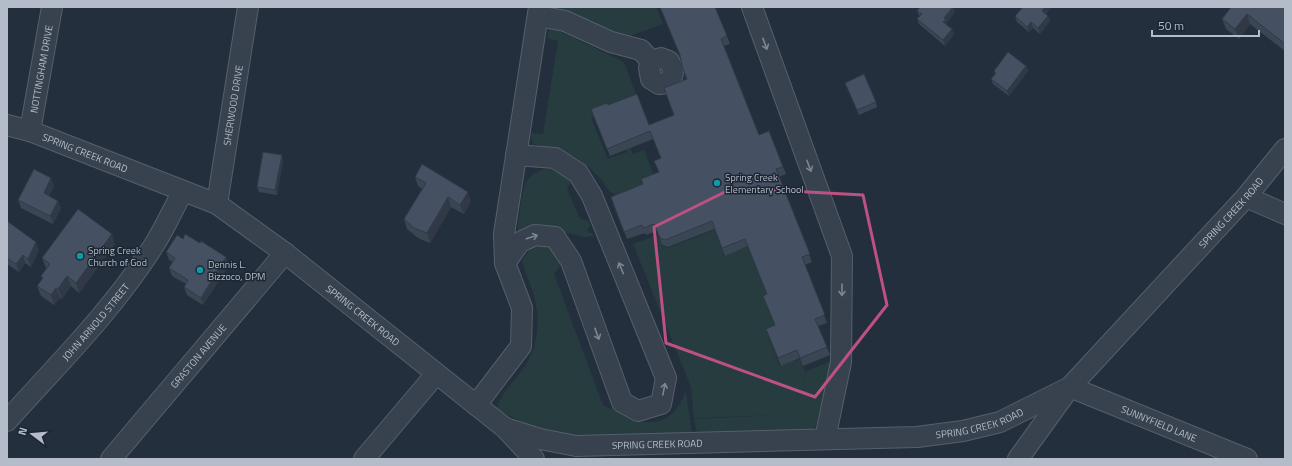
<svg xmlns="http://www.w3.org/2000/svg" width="1292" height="466" font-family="'Titillium Web',sans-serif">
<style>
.green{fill:#263c3f}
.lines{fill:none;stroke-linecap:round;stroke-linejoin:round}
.minor-casing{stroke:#565f6c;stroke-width:22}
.minor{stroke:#38414e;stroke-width:20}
.wall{fill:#3b4654}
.shaded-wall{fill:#303945}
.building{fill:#455162;stroke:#303945}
.oneway{stroke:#7c8592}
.marked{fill:none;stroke:#bd5182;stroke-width:3;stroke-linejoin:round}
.culture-dot{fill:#0f9aa8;stroke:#1d2633;stroke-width:1.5}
.labels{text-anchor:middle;stroke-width:3;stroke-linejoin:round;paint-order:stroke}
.street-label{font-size:10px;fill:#b4bcc9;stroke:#1d2633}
.poi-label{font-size:10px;fill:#b4bcc9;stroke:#1d2633;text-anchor:start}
</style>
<rect width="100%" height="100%" fill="#242f3e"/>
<g class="green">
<path d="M 551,7 L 656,7 L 663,24 L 624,38 L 552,9 Z"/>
<path d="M 553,28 L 622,61 L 625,65 L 639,102 L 609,110 L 591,118 L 608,159 L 627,152 L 624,144 L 626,136 L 633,154 L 644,150 L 656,181 L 622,198 L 609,191 L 600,178 L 590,168 L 573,156 L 556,149 L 539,146 L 533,143 L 531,139 L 531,133 L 543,134 L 558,41 L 547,38 L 549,29 Z"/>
<path d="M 546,169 L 550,169 L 579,183 L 578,185 L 571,181 L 567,189 L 580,219 L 588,221 L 590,226 L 587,230 L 590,233 L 592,233 L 594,236 L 585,237 L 549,229 L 518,232 C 517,226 519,218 520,211 C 523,191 523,174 546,169 Z"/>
<path d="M 714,230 L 724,255 L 748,246 L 770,302 L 777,332 L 768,336 L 780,366 L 800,359 L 805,371 L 800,415 L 805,372 L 831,361 L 816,425 L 812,430 L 697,434 L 694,419 L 777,415 L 694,418 L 691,387 L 633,244 L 658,235 L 662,246 L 668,248 Z"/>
<path d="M 537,245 C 552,245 554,248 560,262 L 559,268 L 554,274 L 603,405 L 611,409 L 614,403 C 620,408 627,416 634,420 C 638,422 644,422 649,422 C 669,422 678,410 685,393 L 686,393 L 692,434 L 583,436 L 556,433 L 527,425 L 497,409 C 501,393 513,383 522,370 C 538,349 541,321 534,296 C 531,284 525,273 522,261 L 529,250 Z"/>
</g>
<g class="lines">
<defs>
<g id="minor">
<path d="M 752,7 L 842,256 L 841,362 L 825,439"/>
<path d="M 538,16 L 565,21 L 611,42 L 641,50 L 651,61 L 661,58 L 669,61 C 674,70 675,74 668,83 L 659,84 L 651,79 L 649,68 L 651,61"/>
<path id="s1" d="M 7,125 L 30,131 L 217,204 L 285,253 L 505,428 L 540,439 L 576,446 L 917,437 L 963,431 L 1000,422 L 1070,387 L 1246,197 L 1285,149"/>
<path id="s2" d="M 30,131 L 52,7"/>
<path d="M 1246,197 L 1285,214"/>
<path id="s3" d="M 217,204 L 248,7"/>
<path d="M 505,263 L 520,242 L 535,235 L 555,237 L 571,261 L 622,402 L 638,411 L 661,404 L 666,378 L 592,196 L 578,173 L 555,158 L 516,155"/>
<path d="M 476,405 L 521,346 L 522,308 L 505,263 L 504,234 L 539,7"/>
<path id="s4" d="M 7,421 C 58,364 113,310 154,245 C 165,228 173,209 183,191"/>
<path d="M 506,429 L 534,459"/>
<path id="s5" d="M 111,459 L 285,253"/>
<path d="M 364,459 L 436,374"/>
<path id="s6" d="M 1018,459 L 1070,387 L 1247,459"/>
</g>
</defs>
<use href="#minor" class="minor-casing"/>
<use href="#minor" class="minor"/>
</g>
<g class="wall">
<path d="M 660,7 L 715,7 L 730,44 L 724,46 L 759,135 L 769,131 L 786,174 L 779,177 L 812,262 L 805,265 L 827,323 L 818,326 L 830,355 L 803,366 L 800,358 L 781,366 L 766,329 L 774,325 L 767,294 L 748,246 L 725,256 L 714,229 L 668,247 L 662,245 L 657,231 L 646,235 L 645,233 L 627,239 L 613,204 L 658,172 L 661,159 L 653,139 L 610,156 L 594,117 L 608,105 L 649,125 L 674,115 L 686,79 L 680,56 Z"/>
<path d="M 1051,7 L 1046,14 L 1048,16 L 1050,21 L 1040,34 L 1033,28 L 1029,32 L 1017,22 L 1015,16 Z"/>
<path d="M 1285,7 L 1285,51 L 1250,24 L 1239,39 L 1226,29 L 1222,19 Z"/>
<path d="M 917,11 L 955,12 L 947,22 L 947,25 L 952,29 L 954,34 L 945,46 L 919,24 L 917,19 L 920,17 Z"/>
<path d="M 1026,66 L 1028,71 L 1009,96 L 993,84 L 991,79 L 995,74 L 994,71 Z"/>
<path d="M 845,83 L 876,102 L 877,107 L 859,115 Z"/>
<path d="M 282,155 L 283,160 L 277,195 L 259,192 L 257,187 Z"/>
<path d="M 415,177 L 471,202 L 464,214 L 451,207 L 430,243 L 418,238 L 407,229 L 404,219 L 422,189 L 418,186 Z"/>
<path d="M 54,186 L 49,196 L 61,208 L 53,224 L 21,208 L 18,200 Z"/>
<path d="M 7,221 L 39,250 L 31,267 L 25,263 L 19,272 L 7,264 Z"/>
<path d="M 183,239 L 229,265 L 203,305 L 187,295 L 184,287 L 186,284 L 172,276 L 169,268 L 173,262 L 169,260 L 166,252 Z"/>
<path d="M 115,244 L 79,293 L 71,286 L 62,299 L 60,298 L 54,305 L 41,296 L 37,286 L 42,279 L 41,276 L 47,269 L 46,268 L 42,258 Z"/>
</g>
<g class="shaded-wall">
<path d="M 953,7 L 955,12 L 947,22 L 948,24 L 945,27 L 943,22 L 944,18 Z"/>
<path d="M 1045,7 L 1051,7 L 1044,16 L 1042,11 Z"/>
<path d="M 1247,14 L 1250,24 L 1239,39 L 1235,29 Z"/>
<path d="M 1048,16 L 1050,21 L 1040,34 L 1038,28 Z"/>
<path d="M 1031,22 L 1033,28 L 1029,32 L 1027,27 Z"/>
<path d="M 952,29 L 954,34 L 945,46 L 943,40 Z"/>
<path d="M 1026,66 L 1028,71 L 1009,96 L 1007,91 Z"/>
<path d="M 282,155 L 283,160 L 277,195 L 275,190 Z"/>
<path d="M 51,178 L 54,186 L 46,201 L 44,193 Z"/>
<path d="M 468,192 L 471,202 L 464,214 L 460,205 Z"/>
<path d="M 448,197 L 451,207 L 430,243 L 427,233 Z"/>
<path d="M 58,201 L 61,208 L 53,224 L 50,216 Z"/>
<path d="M 112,234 L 115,244 L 79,293 L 76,283 Z"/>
<path d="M 36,242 L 39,250 L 31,267 L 28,259 Z"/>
<path d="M 23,255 L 25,263 L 19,272 L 16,264 Z"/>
<path d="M 226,257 L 229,265 L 203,305 L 201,298 Z"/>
<path d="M 67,276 L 71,286 L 62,299 L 58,289 Z"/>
<path d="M 56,288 L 60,298 L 54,305 L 51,295 Z"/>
</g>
<g class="building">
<path d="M 660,7 L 715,7 L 727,36 L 721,39 L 759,135 L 769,131 L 783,167 L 776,169 L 810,254 L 802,257 L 825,315 L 815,319 L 827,347 L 800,358 L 797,350 L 778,358 L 766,329 L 775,325 L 763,296 L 767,294 L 745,239 L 722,248 L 712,221 L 665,240 L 660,238 L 654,224 L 643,228 L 642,225 L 624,232 L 611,197 L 643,184 L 641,179 L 659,172 L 654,161 L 661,158 L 650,131 L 607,149 L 591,109 L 607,103 L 608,105 L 637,94 L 649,125 L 674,115 L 664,88 L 687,79 L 682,66 L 680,55 Z"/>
<path d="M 920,7 L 953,7 L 944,18 L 946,19 L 943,22 L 952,29 L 943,40 L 917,19 L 922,14 L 917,11 Z"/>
<path d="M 1023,7 L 1045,7 L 1042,11 L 1048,16 L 1038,28 L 1031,22 L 1027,27 L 1015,16 Z"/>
<path d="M 1231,7 L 1285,7 L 1285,44 L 1247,14 L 1235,29 L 1222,19 Z"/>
<path d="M 1008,52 L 1026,66 L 1007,91 L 991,79 L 996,73 L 994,71 Z"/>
<path d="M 864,74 L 876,102 L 857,110 L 845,83 Z"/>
<path d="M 263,152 L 282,155 L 275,190 L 257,187 Z"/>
<path d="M 422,164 L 468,192 L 460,205 L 448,197 L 427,233 L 414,228 L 404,219 L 426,183 L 415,177 Z"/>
<path d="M 34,169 L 51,178 L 44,193 L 58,201 L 50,216 L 18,200 Z"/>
<path d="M 78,209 L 112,234 L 76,283 L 67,276 L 58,289 L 56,288 L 51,295 L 37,286 L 43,278 L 41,276 L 50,264 L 42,258 Z"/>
<path d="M 7,221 L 36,242 L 28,259 L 23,255 L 16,264 L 7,258 Z"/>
<path d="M 185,234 L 200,243 L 201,241 L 226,257 L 201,298 L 184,287 L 188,280 L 169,268 L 175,258 L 166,252 L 177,235 L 183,239 Z"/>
</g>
<defs><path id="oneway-shaft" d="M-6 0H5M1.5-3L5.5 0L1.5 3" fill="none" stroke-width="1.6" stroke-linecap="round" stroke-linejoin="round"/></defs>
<g class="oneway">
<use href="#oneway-shaft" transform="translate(765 44) rotate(70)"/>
<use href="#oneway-shaft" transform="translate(809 166) rotate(70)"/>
<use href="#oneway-shaft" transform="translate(532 237) rotate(-18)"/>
<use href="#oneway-shaft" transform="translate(621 268) rotate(-112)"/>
<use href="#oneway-shaft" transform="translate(842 290) rotate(90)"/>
<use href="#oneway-shaft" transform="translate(597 334) rotate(70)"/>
<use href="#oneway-shaft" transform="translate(664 389) rotate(-79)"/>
</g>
<path class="marked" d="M 733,188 L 863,195 L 887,305 L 815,397 L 666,343 L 654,227 Z"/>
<g class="culture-dot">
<circle cx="717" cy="183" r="4"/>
<circle cx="80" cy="256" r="4"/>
<circle cx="200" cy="270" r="4"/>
</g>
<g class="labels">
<g class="street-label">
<text dy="4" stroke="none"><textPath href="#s2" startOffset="63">NOTTINGHAM DRIVE</textPath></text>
<text dy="4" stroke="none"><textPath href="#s3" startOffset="100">SHERWOOD DRIVE</textPath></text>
<text dy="4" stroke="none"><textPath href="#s1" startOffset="83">SPRING CREEK ROAD</textPath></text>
<text dy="4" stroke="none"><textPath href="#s1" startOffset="1404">SPRING CREEK ROAD</textPath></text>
<text dy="4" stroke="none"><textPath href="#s1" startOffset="408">SPRING CREEK ROAD</textPath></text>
<text dy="4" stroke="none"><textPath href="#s4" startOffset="133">JOHN ARNOLD STREET</textPath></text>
<text dy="4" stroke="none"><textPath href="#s5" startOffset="135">GRASTON AVENUE</textPath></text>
<text dy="4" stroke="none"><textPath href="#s1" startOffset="1068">SPRING CREEK ROAD</textPath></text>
<text dy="4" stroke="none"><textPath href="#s6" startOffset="185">SUNNYFIELD LANE</textPath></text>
<text dy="4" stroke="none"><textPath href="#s1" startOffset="744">SPRING CREEK ROAD</textPath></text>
</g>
<g class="poi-label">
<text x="725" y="181">Spring Creek<tspan x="725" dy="12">Elementary School</tspan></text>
<text x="88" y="254">Spring Creek<tspan x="88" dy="12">Church of God</tspan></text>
<text x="208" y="268">Dennis L.<tspan x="208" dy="12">Bizzoco, DPM</tspan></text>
</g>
</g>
<rect width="1292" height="466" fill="none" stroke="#b4bcc9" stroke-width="16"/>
<g transform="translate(32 434) rotate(286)" stroke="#1d2633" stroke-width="3" paint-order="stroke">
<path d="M0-3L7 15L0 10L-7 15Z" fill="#b4bcc9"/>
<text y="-6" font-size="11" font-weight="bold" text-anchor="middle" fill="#b4bcc9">N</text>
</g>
<path d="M1152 30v6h107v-6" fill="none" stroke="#b4bcc9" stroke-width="2"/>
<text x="1158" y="30" font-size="12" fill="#b4bcc9" stroke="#1d2633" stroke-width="3" paint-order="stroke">50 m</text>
</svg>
